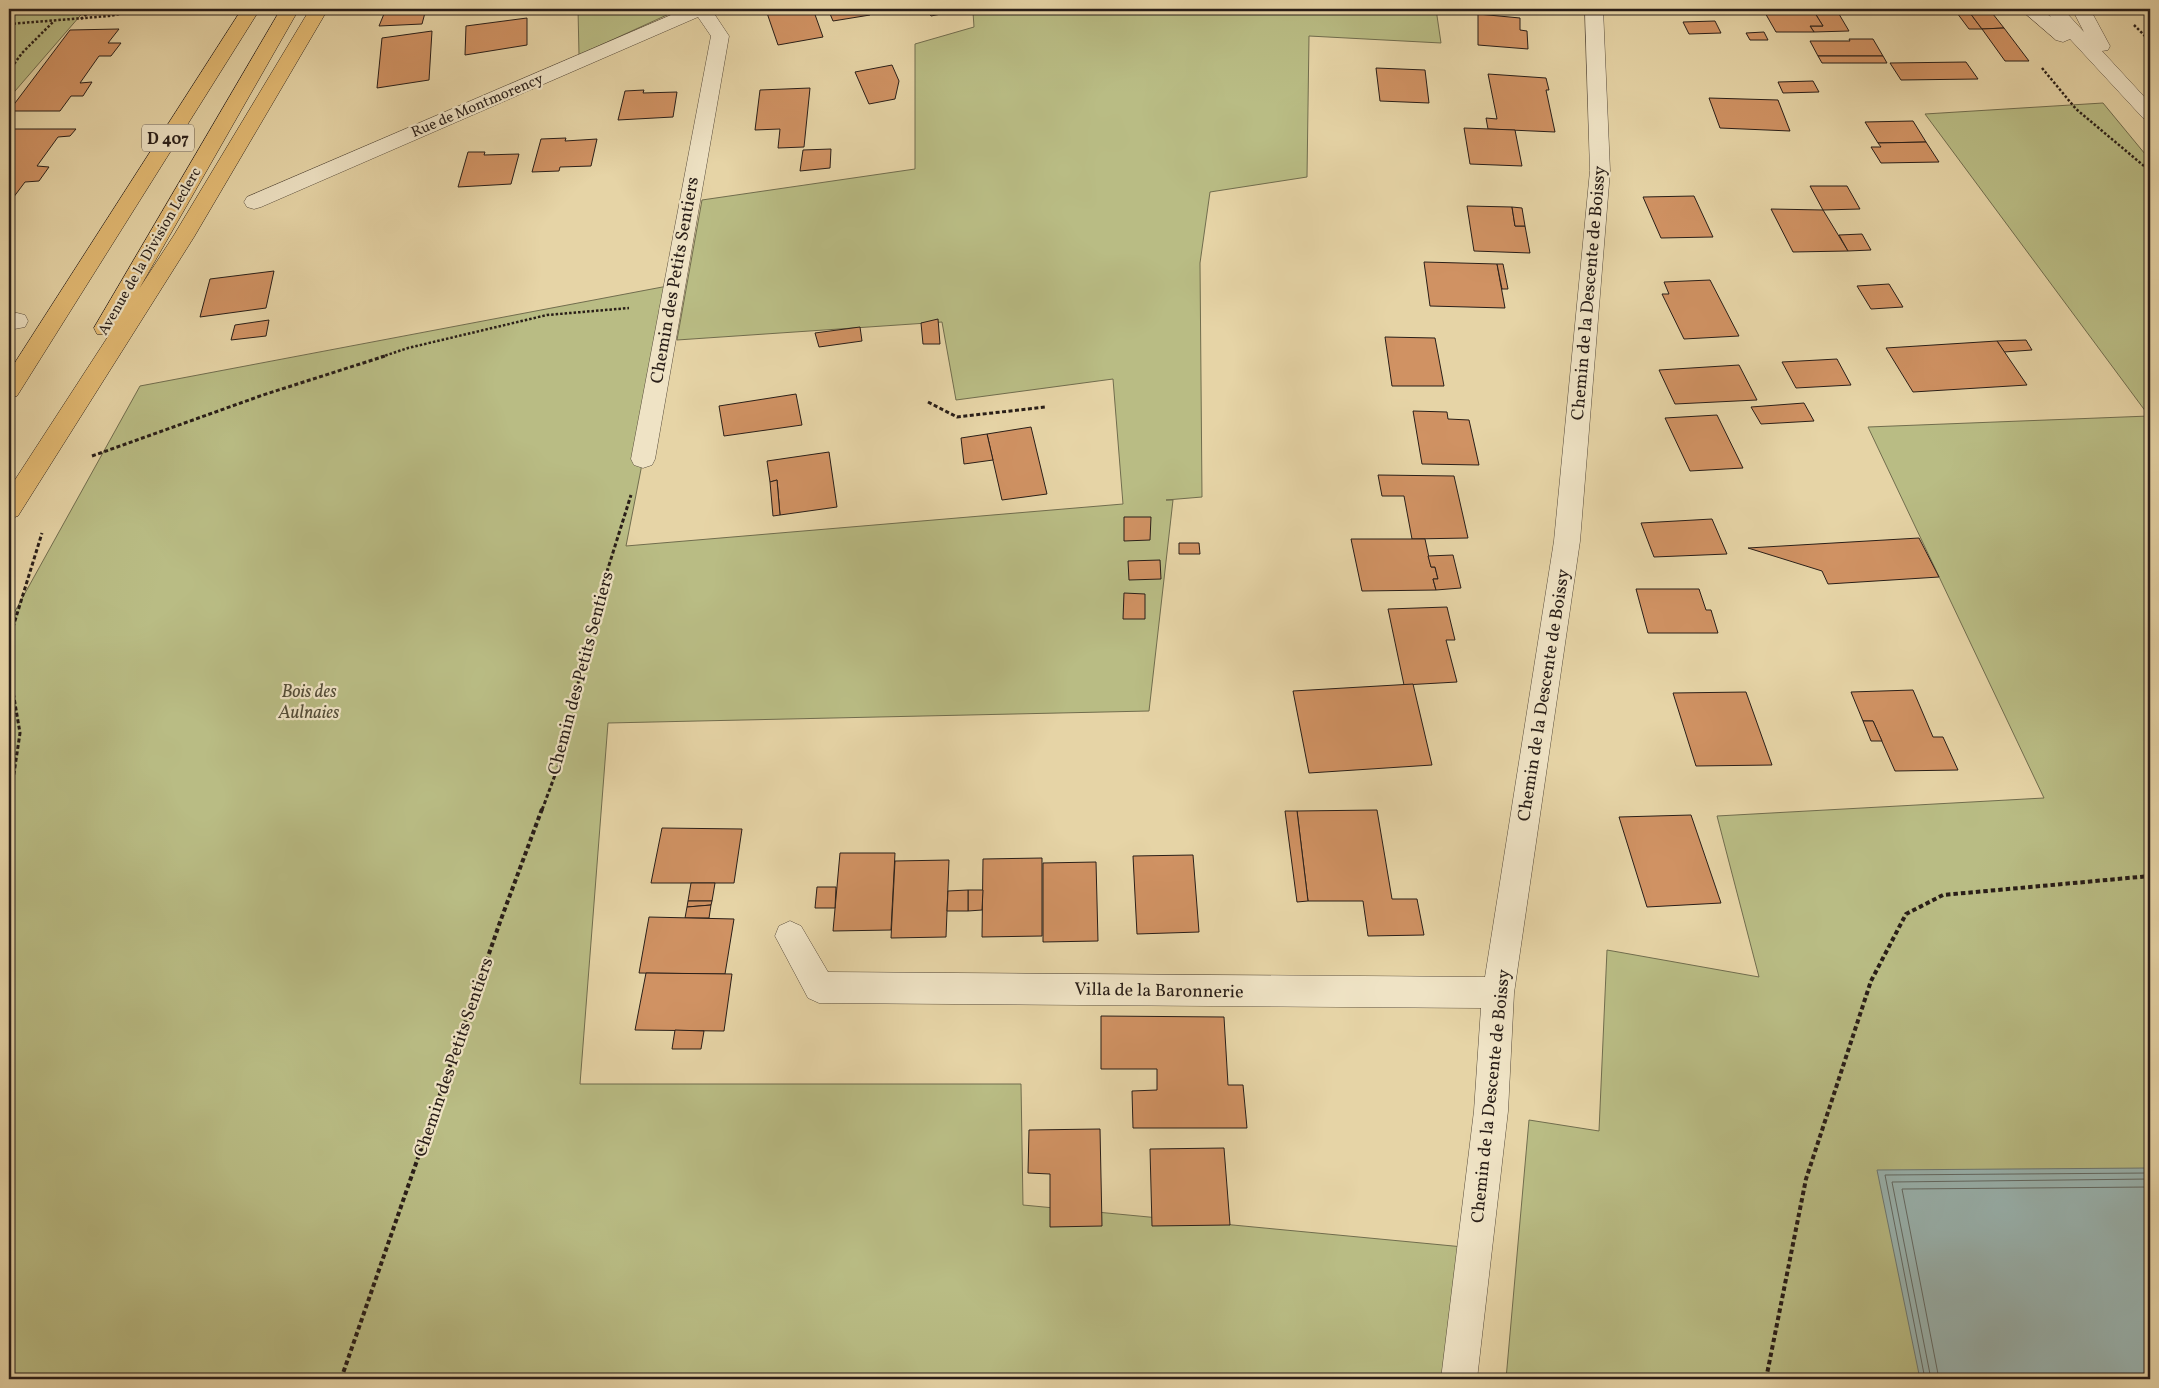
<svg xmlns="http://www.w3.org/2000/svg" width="2159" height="1388" font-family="Vollkorn,serif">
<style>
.green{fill:#b9bc84;stroke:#716d4e}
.water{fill:#9ab5b2;stroke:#6d7974}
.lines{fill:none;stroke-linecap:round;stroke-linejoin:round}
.shore{stroke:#626a65;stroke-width:1}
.building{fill:#d09263;stroke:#291e18}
.minor-casing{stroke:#584c3c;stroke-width:1}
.primary-casing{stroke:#291e18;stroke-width:1}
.path-far2{stroke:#291e18;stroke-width:2.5;stroke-dasharray:2.5 2;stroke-linecap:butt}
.path-far1{stroke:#291e18;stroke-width:3;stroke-dasharray:4 2.5;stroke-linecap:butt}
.path{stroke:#291e18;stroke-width:4;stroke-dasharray:4.5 3;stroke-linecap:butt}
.minor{fill:#efe3c5;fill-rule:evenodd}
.primary{fill:#e3ba73;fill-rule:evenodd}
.labels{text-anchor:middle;stroke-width:4.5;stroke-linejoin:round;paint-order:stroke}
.far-street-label{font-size:15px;fill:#291e18;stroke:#efe3c5}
.shield{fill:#efe3c5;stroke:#64594c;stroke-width:1}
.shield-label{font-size:16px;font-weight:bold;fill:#291e18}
.street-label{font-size:18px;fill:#291e18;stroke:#efe3c5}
.park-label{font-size:18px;font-style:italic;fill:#544d38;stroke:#efe3c5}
</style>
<rect width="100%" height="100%" fill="#e6d4a6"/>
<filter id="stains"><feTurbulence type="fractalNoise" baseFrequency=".004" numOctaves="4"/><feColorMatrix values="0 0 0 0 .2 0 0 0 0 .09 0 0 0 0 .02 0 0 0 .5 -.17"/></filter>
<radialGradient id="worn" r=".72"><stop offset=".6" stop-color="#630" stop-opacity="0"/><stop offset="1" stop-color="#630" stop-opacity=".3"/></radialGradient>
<g class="green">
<path d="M 9,9 L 86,9 L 9,98 Z"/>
<path d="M 578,9 L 680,9 L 579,55 Z"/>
<path d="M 969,9 L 1436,9 L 1441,43 L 1309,36 L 1307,177 L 1210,192 L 1200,263 L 1202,497 L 1166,500 L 1173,500 L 1149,711 L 608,723 L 580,1084 L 1021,1084 L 1023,1205 L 1474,1248 L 1459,1379 L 9,1379 L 9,622 L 140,386 L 673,285 L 643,459 L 626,546 L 1123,504 L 1113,379 L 956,400 L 942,322 L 677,340 L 702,200 L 915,169 L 915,44 L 974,27 L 973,12 Z"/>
<path d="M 2103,103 L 2150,160 L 2150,1379 L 1506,1379 L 1529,1120 L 1599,1131 L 1607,950 L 1759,977 L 1717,816 L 2044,798 L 1868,427 L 2149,416 L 1925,114 Z"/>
</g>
<path class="water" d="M 2150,1168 L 2150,1379 L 1920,1379 L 1877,1170 Z"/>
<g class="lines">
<g class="shore">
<path d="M 1925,1379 L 1885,1175 L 2150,1173"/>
<path d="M 1931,1379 L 1892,1182 L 2150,1179"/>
<path d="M 1939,1379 L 1902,1189 L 2150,1187"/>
</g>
</g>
<g class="building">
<path d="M 386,9 L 426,9 L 422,24 L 379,26 Z"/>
<path d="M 791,9 L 813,9 L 823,37 L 778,45 L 767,13 Z"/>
<path d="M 828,9 L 867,9 L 870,15 L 833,21 Z"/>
<path d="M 926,9 L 944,9 L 946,13 L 931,16 Z"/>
<path d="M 1836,9 L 1849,31 L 1814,32 L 1810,26 L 1823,26 L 1813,10 Z"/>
<path d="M 1954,9 L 1967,9 L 1982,29 L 1969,29 Z"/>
<path d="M 1967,9 L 1989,9 L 2004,28 L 1982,29 Z"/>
<path d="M 1813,10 L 1823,26 L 1810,26 L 1814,32 L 1776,32 L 1764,11 Z"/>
<path d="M 1478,14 L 1520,18 L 1520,30 L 1527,31 L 1528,49 L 1478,45 Z"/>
<path d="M 527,18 L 527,45 L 465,55 L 466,26 Z"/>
<path d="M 1715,21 L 1721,33 L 1689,34 L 1683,22 Z"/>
<path d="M 2004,28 L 2029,61 L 2005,61 L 1982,29 Z"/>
<path d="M 119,29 L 108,43 L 121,43 L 111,56 L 99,56 L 80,83 L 92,82 L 83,96 L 71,96 L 60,111 L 9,111 L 70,30 Z"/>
<path d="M 432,31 L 429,80 L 377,88 L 382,38 Z"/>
<path d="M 1764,32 L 1768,40 L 1750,40 L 1746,33 Z"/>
<path d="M 1849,39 L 1873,39 L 1883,56 L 1818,56 L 1810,41 L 1850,41 Z"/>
<path d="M 1818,56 L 1883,56 L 1887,63 L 1822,63 Z"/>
<path d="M 1966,62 L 1978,79 L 1901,80 L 1890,63 Z"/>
<path d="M 892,65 L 899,81 L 895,99 L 869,104 L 855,72 Z"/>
<path d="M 1376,68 L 1425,70 L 1429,103 L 1380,101 Z"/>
<path d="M 1488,74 L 1546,78 L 1549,90 L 1546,90 L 1555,132 L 1488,129 L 1486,118 L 1497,119 Z"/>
<path d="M 1813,81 L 1819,92 L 1783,93 L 1778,82 Z"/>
<path d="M 810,88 L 804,147 L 778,148 L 780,129 L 755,130 L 760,90 Z"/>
<path d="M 644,90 L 643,93 L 677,92 L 673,117 L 618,120 L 625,91 Z"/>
<path d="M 1709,98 L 1778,100 L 1790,131 L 1720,128 Z"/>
<path d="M 1913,121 L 1926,142 L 1878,143 L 1865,122 Z"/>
<path d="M 1464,128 L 1515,130 L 1522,166 L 1470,164 Z"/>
<path d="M 11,129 L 76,129 L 70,136 L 58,137 L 37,166 L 49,167 L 39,181 L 25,182 L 13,198 L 9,198 L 9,132 Z"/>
<path d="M 566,138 L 565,141 L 597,139 L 591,166 L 560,167 L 559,171 L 532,172 L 541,139 Z"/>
<path d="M 1926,142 L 1939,162 L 1881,163 L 1871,147 L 1881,147 L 1878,143 Z"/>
<path d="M 831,149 L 830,168 L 800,171 L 803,150 Z"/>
<path d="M 468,152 L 485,152 L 484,155 L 519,154 L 511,184 L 458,187 Z"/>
<path d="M 1810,186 L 1847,186 L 1860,209 L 1823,210 Z"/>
<path d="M 1694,196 L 1713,237 L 1661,238 L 1643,197 Z"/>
<path d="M 1467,206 L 1512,207 L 1515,226 L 1525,226 L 1530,253 L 1474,251 Z"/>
<path d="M 1512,207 L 1522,208 L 1525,226 L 1515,226 Z"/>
<path d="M 1771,209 L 1823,210 L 1848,251 L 1793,252 Z"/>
<path d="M 1862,234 L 1871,250 L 1848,251 L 1839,235 Z"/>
<path d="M 1424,262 L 1497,264 L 1505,308 L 1430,306 Z"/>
<path d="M 1497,264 L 1503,264 L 1508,289 L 1502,289 Z"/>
<path d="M 274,271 L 266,308 L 200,317 L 210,279 Z"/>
<path d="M 1710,280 L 1739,336 L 1684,339 L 1662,294 L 1669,294 L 1664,282 Z"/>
<path d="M 1889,284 L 1903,307 L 1871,309 L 1857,286 Z"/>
<path d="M 938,319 L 940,344 L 923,344 L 921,323 Z"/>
<path d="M 269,320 L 266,336 L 231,340 L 235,325 Z"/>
<path d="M 860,327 L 862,341 L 819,347 L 815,333 Z"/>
<path d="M 1385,337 L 1435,338 L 1444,386 L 1392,386 Z"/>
<path d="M 2026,340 L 2032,350 L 2004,352 L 1997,341 Z"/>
<path d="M 1997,341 L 2027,385 L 1913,392 L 1886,348 Z"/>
<path d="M 1837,359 L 1851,385 L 1796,388 L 1782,362 Z"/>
<path d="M 1739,365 L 1757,400 L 1675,404 L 1659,370 Z"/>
<path d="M 796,394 L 802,425 L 724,436 L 719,406 Z"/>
<path d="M 1804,403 L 1814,421 L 1761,424 L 1751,407 Z"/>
<path d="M 1413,411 L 1447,412 L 1448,419 L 1469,420 L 1479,465 L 1422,464 Z"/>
<path d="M 1717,415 L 1743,468 L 1690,471 L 1665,418 Z"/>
<path d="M 1031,427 L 1047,494 L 1002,500 L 987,434 Z"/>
<path d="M 987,434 L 993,460 L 964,464 L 961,438 Z"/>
<path d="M 829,452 L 837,507 L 780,515 L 777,480 L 770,482 L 767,461 Z"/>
<path d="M 1378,475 L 1454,476 L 1468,538 L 1412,539 L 1404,496 L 1382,496 Z"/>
<path d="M 777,480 L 780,515 L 773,516 L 770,482 Z"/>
<path d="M 1124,517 L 1151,517 L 1150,540 L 1124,541 Z"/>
<path d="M 1712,519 L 1727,554 L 1654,557 L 1641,523 Z"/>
<path d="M 1919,538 L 1939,577 L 1828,584 L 1822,571 L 1748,548 Z"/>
<path d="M 1351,539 L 1425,539 L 1431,567 L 1435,567 L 1438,579 L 1433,579 L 1436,590 L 1362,591 Z"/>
<path d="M 1179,543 L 1199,543 L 1200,554 L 1179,554 Z"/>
<path d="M 1453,555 L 1461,588 L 1436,590 L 1433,579 L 1438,579 L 1435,567 L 1431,567 L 1428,556 Z"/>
<path d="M 1160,560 L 1161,579 L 1129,580 L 1128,561 Z"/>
<path d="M 1636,589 L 1699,589 L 1706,610 L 1711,610 L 1718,633 L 1648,633 Z"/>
<path d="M 1124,593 L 1145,594 L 1145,619 L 1123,619 Z"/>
<path d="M 1447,607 L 1455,640 L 1446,640 L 1457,682 L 1404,685 L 1388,609 Z"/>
<path d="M 1413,684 L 1432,765 L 1309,773 L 1293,691 Z"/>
<path d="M 1913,690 L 1933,737 L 1943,737 L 1958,770 L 1895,771 L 1873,721 L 1863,721 L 1851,692 Z"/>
<path d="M 1746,692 L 1772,765 L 1696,766 L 1673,693 Z"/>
<path d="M 1863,721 L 1873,721 L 1882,741 L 1871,741 Z"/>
<path d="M 1377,810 L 1392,899 L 1417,899 L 1424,935 L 1368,936 L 1363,901 L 1308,901 L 1297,811 Z"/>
<path d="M 1285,811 L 1297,811 L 1308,901 L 1297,902 Z"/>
<path d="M 1691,815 L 1721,903 L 1647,907 L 1619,817 Z"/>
<path d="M 662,828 L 742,829 L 734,883 L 651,883 Z"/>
<path d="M 840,853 L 895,853 L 891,930 L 833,931 Z"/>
<path d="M 1193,855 L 1199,932 L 1137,934 L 1133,856 Z"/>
<path d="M 1042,858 L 1042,936 L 982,937 L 983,859 Z"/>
<path d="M 949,860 L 946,937 L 891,938 L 895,861 Z"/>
<path d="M 1096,862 L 1098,941 L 1043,942 L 1043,863 Z"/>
<path d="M 691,883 L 715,883 L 712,901 L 688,901 Z"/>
<path d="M 817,887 L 836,887 L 835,908 L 815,908 Z"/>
<path d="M 968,890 L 983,890 L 982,910 L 968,911 Z"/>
<path d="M 968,890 L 968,911 L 947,911 L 948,891 Z"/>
<path d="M 688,901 L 712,901 L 711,905 L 687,907 Z"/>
<path d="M 711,905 L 709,918 L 685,918 L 687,907 Z"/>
<path d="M 649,917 L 734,919 L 725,974 L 639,973 Z"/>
<path d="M 646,973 L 732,974 L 724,1031 L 635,1030 Z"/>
<path d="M 1101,1016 L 1224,1017 L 1228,1085 L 1243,1085 L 1247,1128 L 1133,1128 L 1132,1091 L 1157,1090 L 1157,1069 L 1101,1069 Z"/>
<path d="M 675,1030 L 704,1031 L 701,1049 L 672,1049 Z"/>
<path d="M 1100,1129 L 1102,1226 L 1050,1227 L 1050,1174 L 1028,1173 L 1029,1130 Z"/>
<path d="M 1224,1148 L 1230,1225 L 1152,1226 L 1150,1149 Z"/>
</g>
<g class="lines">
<defs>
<g id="minor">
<path d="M 685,9 L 711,9 L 729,36 L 655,459 L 652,465 L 643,468 L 634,465 L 631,459 L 711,36 L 698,17 L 261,207 L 254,209 L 247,207 L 244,202 L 247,197 Z"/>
<path d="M 1585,9 L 1603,9 L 1610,171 L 1580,541 L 1514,993 L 1508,1111 L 1477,1379 L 1441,1379 L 1474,1111 L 1481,1008 L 819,1003 L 808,998 L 775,936 L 779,926 L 790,921 L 801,926 L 828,972 L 1485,977 L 1554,541 L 1590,171 Z"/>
<path d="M 2020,9 L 2040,9 L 2051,17 L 2044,9 L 2063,9 L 2084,32 L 2072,9 L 2090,9 L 2110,46 L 2108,50 L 2102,51 L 2150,103 L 2150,120 L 2143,118 L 2070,39 L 2063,42 L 2056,40 Z"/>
<path d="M 17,313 L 25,315 L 28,321 L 25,327 L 9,330 L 9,314 Z"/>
</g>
<g id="primary">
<path d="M 242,9 L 260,9 L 17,396 L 9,398 L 9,372 Z"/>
<path d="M 281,9 L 299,9 L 139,289 L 174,235 L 310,9 L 328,9 L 194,237 L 18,516 L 9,519 L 9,489 L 109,335 L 97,334 L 94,328 Z"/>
</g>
</defs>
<use href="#minor" class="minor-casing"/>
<use href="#primary" class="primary-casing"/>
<g class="path-far2">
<path d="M 9,11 L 11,9"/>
<path d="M 81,19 L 92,9"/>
<path d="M 9,24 L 109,16 L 146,9"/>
<path d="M 2134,25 L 2150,41"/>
<path d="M 2042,68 L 2076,109 L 2150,171"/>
<path d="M 9,71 L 22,53 L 53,22"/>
<path d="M 381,357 L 408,348 L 547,315 L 629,308"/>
</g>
<g class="path-far1">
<path d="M 928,402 L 957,417 L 1045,407"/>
<path d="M 92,456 L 263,395 L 385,356"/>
<path d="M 9,640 L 42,533"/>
<path d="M 9,668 L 20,733 L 9,807"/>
<path d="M 542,810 L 561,759 L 594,613 L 631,495"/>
</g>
<g class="path">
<path d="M 341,1379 L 500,922 L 542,809"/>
<path d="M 1766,1379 L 1806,1179 L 1871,981 L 1906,914 L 1943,895 L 2150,876"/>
</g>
<use href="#minor" class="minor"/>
<use href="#primary" class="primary"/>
</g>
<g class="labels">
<g class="far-street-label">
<text transform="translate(477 105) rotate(-23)" y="5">Rue de Montmorency</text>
<text transform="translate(149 251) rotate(-60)" y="5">Avenue de la Division Leclerc</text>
</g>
<rect class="shield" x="142" y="124.5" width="52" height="27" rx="4"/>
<g class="shield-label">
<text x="168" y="144">D 407</text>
</g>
<g class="street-label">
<text transform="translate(674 280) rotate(-80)" y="6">Chemin des Petits Sentiers</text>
<text transform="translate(1588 293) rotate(-85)" y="6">Chemin de la Descente de Boissy</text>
<text transform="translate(580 673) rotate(-75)" y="6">Chemin des Petits Sentiers</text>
<text transform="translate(1543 695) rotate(-81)" y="6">Chemin de la Descente de Boissy</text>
<text transform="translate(1159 990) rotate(1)" y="6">Villa de la Baronnerie</text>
<text transform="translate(453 1057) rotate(-71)" y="6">Chemin des Petits Sentiers</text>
<text transform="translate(1490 1096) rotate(-84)" y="6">Chemin de la Descente de Boissy</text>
</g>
<g class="park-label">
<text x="309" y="697">Bois des<tspan x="309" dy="21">Aulnaies</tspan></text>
</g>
</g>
<rect width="2159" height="1388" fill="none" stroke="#e6d4a6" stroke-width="30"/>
<rect x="10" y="10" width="2139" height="1368" fill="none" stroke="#291e18" stroke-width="2.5"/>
<rect x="15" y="15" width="2129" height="1358" fill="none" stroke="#291e18"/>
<rect width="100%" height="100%" filter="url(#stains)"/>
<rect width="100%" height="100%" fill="url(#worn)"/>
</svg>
